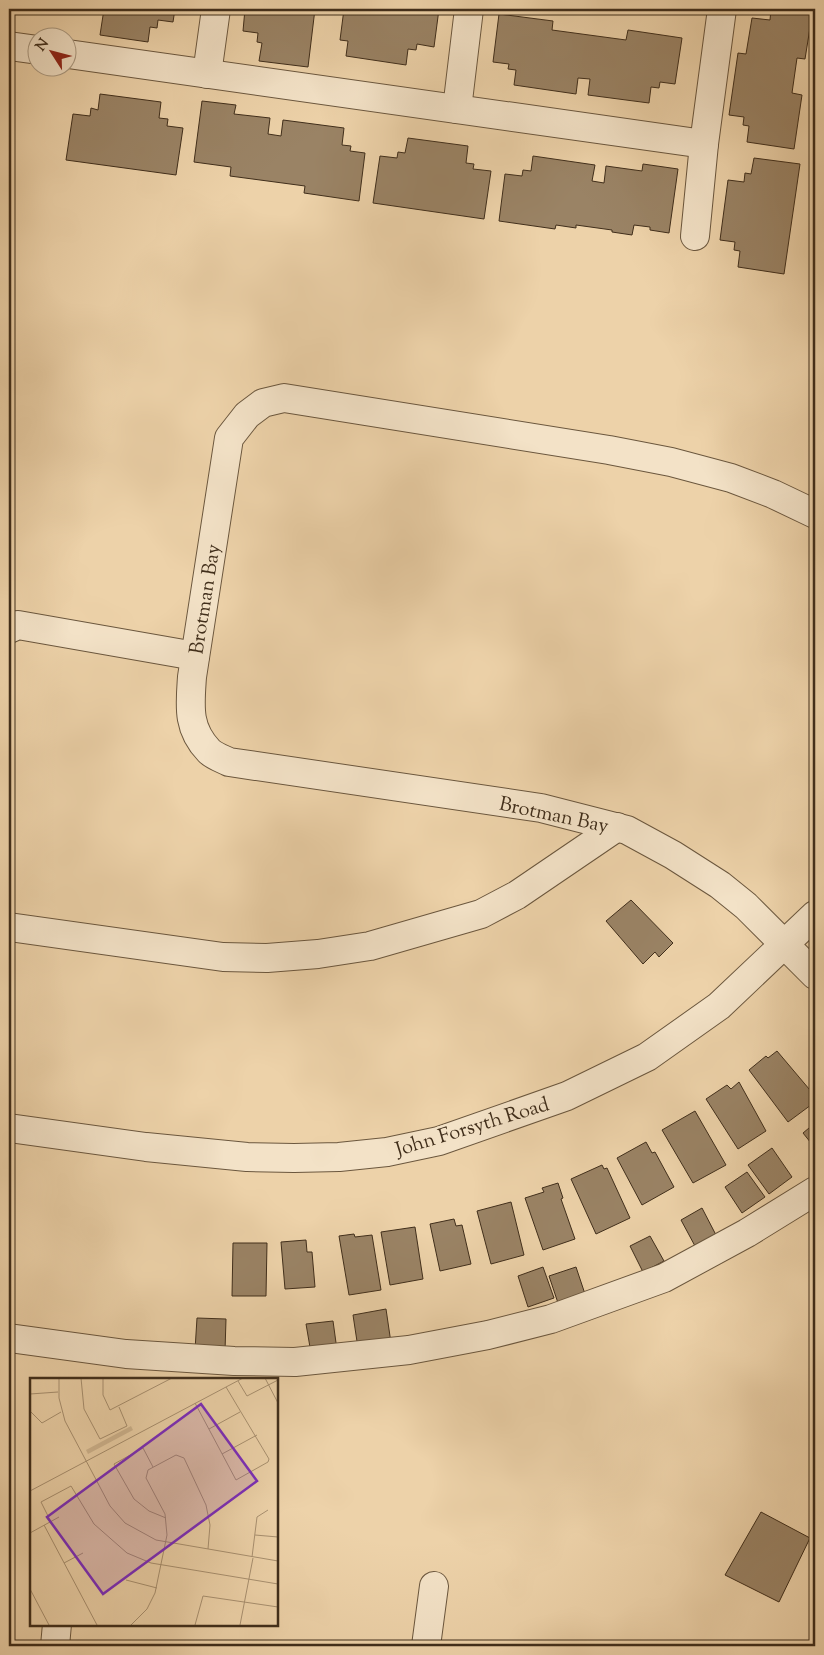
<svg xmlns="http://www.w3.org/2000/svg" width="824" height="1655" font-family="'Sorts Mill Goudy',serif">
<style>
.building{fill:#9a8365;stroke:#402e1b}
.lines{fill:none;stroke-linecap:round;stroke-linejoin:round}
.minor-casing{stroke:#6b573e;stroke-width:30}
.minor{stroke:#f3e2c7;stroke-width:28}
.labels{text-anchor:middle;stroke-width:4.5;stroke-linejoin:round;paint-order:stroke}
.street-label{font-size:20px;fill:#402e1b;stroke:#f3e2c7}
.inset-road{fill:none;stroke:#a89070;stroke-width:1}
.view{fill:#7b2cbf;fill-opacity:0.15;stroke:#7b2cbf;stroke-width:2.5}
.inset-edge{fill:none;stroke:#402e1b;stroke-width:2.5}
</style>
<rect width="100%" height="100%" fill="#edd2a9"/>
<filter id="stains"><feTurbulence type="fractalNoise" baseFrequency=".004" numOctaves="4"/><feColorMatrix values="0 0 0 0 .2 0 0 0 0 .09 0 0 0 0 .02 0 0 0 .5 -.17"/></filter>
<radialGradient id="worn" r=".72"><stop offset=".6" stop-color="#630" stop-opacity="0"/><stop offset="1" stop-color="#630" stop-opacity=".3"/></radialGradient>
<g class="building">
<path d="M 104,9 L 175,9 L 173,22 L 158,20 L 157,28 L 150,27 L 148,42 L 100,35 Z"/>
<path d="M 245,9 L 315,9 L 308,67 L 259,61 L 262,43 L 257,42 L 258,33 L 243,31 Z"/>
<path d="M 344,9 L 439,9 L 434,47 L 417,44 L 416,50 L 408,49 L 406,65 L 346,56 L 348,41 L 340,40 Z"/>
<path d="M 771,9 L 813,9 L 805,59 L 797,58 L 792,93 L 802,95 L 794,149 L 747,142 L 749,126 L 743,125 L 744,117 L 729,115 L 738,53 L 746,54 L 752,18 L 770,20 Z"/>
<path d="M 499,14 L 553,21 L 552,30 L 626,40 L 628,30 L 682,38 L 675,84 L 660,82 L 659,88 L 651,87 L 649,103 L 588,95 L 590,79 L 578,78 L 576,94 L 514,85 L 516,70 L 508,69 L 509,64 L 493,62 Z"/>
<path d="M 100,94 L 161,102 L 159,118 L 168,119 L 167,126 L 183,128 L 176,175 L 66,160 L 73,114 L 90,116 L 91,108 L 98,110 Z"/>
<path d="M 202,101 L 236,105 L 234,114 L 270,118 L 268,134 L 281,136 L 283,120 L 344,128 L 342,145 L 351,146 L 350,151 L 365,153 L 359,201 L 304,193 L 305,186 L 230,176 L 231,167 L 194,162 Z"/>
<path d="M 408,138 L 468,146 L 466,163 L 474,164 L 473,169 L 491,171 L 484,219 L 373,203 L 380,156 L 397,158 L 398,152 L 405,153 Z"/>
<path d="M 533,156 L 595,165 L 592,181 L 604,183 L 606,166 L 642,171 L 643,164 L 678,169 L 669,233 L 650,230 L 650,227 L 634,225 L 632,235 L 612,232 L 612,230 L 576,225 L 576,228 L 556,225 L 555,229 L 499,221 L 505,174 L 522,176 L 523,170 L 531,171 Z"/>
<path d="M 754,158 L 800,164 L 784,274 L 738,267 L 740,251 L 734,250 L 735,242 L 720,240 L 728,180 L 744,182 L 745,173 L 751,174 Z"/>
<path d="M 631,900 L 673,943 L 659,957 L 655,952 L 643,964 L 606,921 Z"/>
<path d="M 777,1051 L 815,1096 L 815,1102 L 788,1122 L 749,1070 L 766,1056 L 768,1058 Z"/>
<path d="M 739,1082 L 766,1131 L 738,1149 L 706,1099 L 727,1085 L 731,1089 Z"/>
<path d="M 695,1111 L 726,1165 L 693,1183 L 662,1130 Z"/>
<path d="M 815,1123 L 815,1148 L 803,1133 Z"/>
<path d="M 646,1142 L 652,1153 L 655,1152 L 674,1187 L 642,1205 L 617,1158 Z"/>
<path d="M 772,1148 L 792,1177 L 769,1194 L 748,1165 Z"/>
<path d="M 602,1165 L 604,1169 L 607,1168 L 630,1218 L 596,1234 L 571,1179 Z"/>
<path d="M 747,1172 L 765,1197 L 742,1213 L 725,1187 Z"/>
<path d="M 558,1183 L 563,1198 L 561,1199 L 575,1239 L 543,1250 L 525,1198 L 544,1192 L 542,1188 Z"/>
<path d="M 511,1202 L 524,1255 L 491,1264 L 477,1211 Z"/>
<path d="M 702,1208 L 716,1235 L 695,1246 L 681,1220 Z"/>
<path d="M 454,1219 L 456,1226 L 462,1225 L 471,1264 L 440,1271 L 430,1224 Z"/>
<path d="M 415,1227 L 423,1279 L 390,1285 L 381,1232 Z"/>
<path d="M 354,1234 L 355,1237 L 372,1235 L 381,1290 L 349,1295 L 339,1236 Z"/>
<path d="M 650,1236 L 664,1261 L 643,1272 L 630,1246 Z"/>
<path d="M 306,1240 L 307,1252 L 312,1252 L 315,1287 L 285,1289 L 281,1242 Z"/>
<path d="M 233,1243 L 267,1243 L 266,1296 L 232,1296 Z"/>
<path d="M 543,1267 L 554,1298 L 528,1307 L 518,1276 Z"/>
<path d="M 576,1267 L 585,1294 L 558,1303 L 549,1276 Z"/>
<path d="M 386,1309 L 391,1343 L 358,1348 L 353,1315 Z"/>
<path d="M 197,1318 L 226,1319 L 225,1351 L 195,1350 Z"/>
<path d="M 333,1321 L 337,1350 L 311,1353 L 306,1324 Z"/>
<path d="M 761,1512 L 810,1538 L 779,1602 L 725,1575 Z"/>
</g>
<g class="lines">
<defs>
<g id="minor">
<path d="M 9,46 L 38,50"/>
<path d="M 68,54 L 704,144 L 722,9"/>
<path d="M 207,74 L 216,9"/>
<path d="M 457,109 L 469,9"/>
<path d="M 695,236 L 704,144"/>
<path d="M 815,514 L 773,494 L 731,478 L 671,462 L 609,450 L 284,398 L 263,403 L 247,415 L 229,438 L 192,677 C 190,706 187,728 209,751 C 214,756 223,759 229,762 L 541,808 L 627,830 L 673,855 L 720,885 L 746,906 L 815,975"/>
<path d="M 9,629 L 18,625 L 195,656"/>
<path d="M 9,927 L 223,957 L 267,958 L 318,954 L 370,946 L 481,914 L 517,895 L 617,827"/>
<path d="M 9,1128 L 146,1147 L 247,1157 L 294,1158 L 339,1157 L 387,1152 L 439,1141 L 567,1096 L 647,1057 L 719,1006 L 815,915"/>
<path d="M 9,1338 L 126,1354 L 234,1361 L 295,1362 L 409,1350 L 488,1335 L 551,1319 L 664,1278 L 747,1233 L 815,1191"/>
<path d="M 55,1646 L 57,1624"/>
<path d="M 426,1646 L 434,1586"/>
</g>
</defs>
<use href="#minor" class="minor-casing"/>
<use href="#minor" class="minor"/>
</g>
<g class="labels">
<g class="street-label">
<text transform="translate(204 599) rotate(-81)" y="7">Brotman Bay</text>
<text transform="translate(554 814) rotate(12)" y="7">Brotman Bay</text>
<text transform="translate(472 1126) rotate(-17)" y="7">John Forsyth Road</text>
</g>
</g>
<g transform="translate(30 1378)">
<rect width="248" height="248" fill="#edd2a9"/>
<path d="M 101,48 L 103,52 L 58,76 L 56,72 Z" fill="#d0b691"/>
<path class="inset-road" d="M 29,0 L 29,20 L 35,43 L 80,128 L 95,145 L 126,162 L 248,183M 51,0 L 54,31 L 70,61 L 97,48 L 89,29M 73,0 L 73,17 L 80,32 L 142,0M 235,0 L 248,25M 208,3 L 217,18 L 248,2M 0,16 L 28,14M 165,25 L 206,102 L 238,84 L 239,81 L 196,9M 0,33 L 12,45 L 31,34M 179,51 L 210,34M 192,76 L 227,57M 123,89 L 113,70 L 84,86 L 104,121 L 119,133 L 136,140M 0,113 L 213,0M 21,144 L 11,124 L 41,108 L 64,146 L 97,175 L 121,185 L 248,206M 14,147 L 67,247M 0,155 L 29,139M 225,157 L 248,159M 222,179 L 227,139 L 238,132M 34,185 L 53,175M 96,202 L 127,210M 0,211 L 19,247M 101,247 L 117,231 L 125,215 L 137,157 L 135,136 L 116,100 L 118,92 L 146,77 L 154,80 L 176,127 L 180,147 L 178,171M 165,247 L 173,218 L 248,229M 210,247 L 223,180"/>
<path class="view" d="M 171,26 L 227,103 L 73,216 L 17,139 Z"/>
<rect width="248" height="248" class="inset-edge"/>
</g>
<rect width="824" height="1655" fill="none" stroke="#edd2a9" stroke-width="30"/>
<rect x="10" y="10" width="804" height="1635" fill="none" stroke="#402e1b" stroke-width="2.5"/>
<rect x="15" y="15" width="794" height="1625" fill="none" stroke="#402e1b"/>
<g transform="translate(52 52) rotate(306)"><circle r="24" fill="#f3e2c7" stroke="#ab9a82"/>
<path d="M0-4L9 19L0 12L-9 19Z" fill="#8f2418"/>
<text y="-8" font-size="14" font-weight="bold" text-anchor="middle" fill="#402e1b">N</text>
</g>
<rect width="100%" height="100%" filter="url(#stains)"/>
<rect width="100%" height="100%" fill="url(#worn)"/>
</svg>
